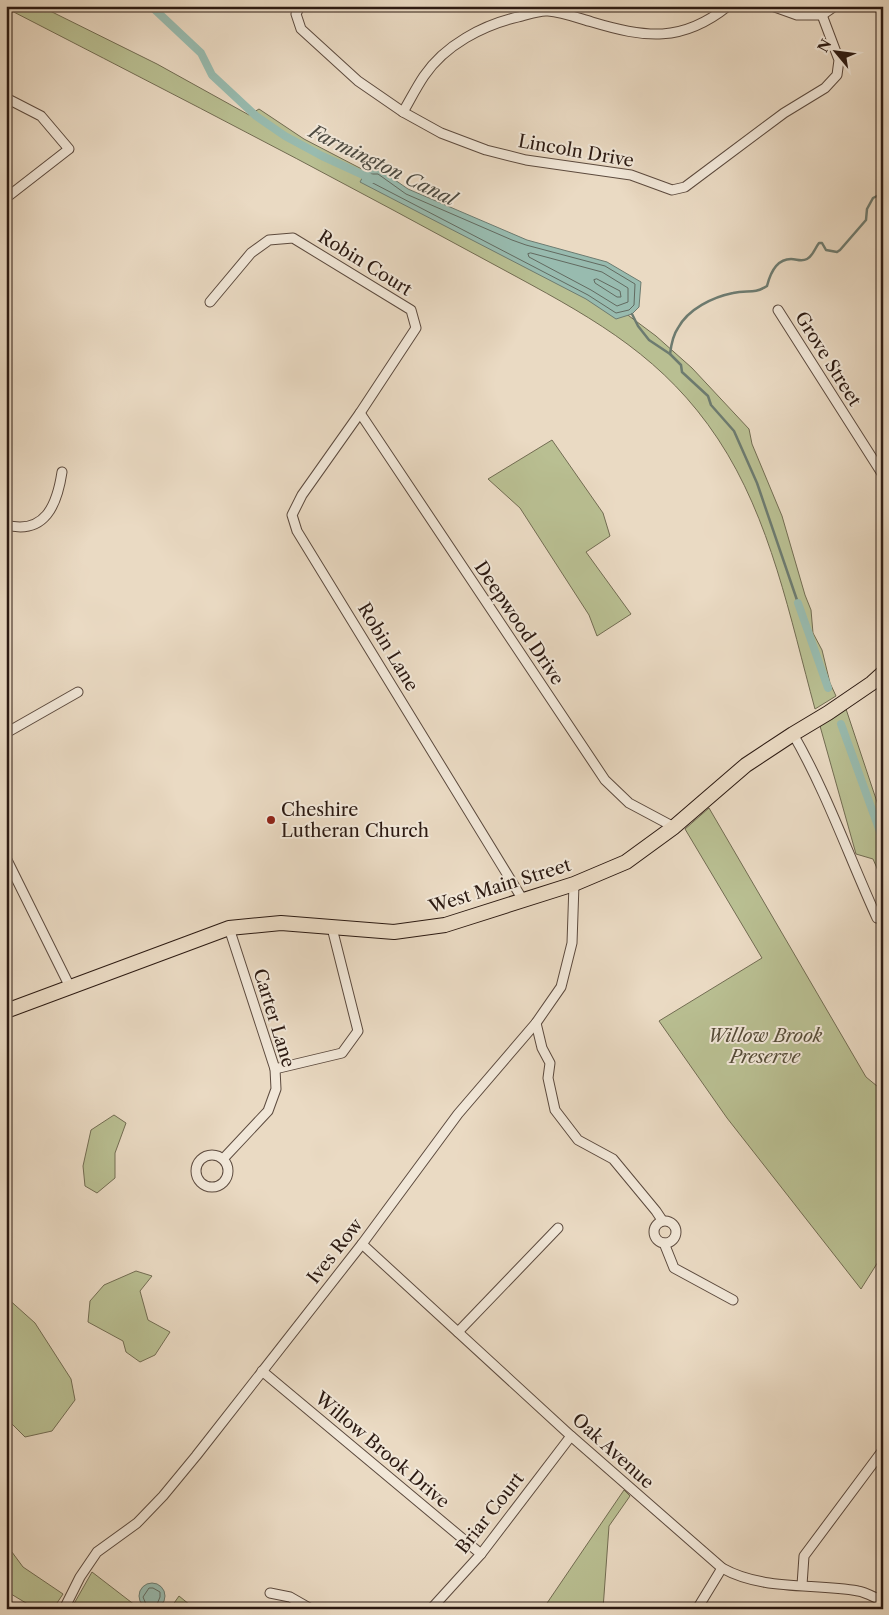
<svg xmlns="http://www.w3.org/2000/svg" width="889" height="1615" font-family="'Libre Caslon Text',serif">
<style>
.green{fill:#b9bf92;stroke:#726c52}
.water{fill:#98bbaf;stroke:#6d7b70}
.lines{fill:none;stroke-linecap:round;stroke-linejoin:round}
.shore{stroke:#626a60;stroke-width:1}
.stream{stroke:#6d7b70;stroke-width:2.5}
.canal{stroke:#98bbaf;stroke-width:8}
.street-casing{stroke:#5c4a3e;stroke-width:11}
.primary-casing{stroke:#2c1a12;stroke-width:16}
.street{stroke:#f1e7d8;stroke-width:9}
.primary{stroke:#eadac3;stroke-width:14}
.poi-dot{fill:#8f2418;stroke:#f1e7d8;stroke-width:2}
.labels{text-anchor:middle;stroke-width:4;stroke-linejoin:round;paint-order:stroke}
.street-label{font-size:18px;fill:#2c1a12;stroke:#f1e7d8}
.poi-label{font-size:18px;fill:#2c1a12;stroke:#f1e7d8;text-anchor:start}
.park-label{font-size:18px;font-style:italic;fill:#564c38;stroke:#f1e7d8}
.water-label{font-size:19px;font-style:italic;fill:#4c4a41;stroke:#f1e7d8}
</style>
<rect width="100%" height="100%" fill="#eadac3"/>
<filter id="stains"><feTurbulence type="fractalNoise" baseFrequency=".004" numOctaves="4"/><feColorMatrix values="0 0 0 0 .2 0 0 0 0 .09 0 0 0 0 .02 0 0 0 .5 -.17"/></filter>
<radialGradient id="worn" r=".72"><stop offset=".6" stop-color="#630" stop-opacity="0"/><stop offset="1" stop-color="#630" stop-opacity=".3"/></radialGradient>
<g class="green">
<path d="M 6,6 L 40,6 L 157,64 L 249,115 L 259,109 L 304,139 L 506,244 L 617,307 L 656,336 L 692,368 L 749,429 L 752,444 L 782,516 L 805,595 L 811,610 L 813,633 L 822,650 L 830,683 L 836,696 L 815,709 C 790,618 771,519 718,439 C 665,359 598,321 517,277 C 476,255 434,232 393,210 C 265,141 136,75 6,8 Z"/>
<path d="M 552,440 L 603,513 L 610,536 L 586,552 L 631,614 L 597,636 L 589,615 L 520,508 L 488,479 Z"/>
<path d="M 846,709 L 883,820 L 883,882 L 873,859 L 856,854 L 820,726 Z"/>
<path d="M 709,808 L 866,1077 L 883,1091 L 883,1254 L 861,1289 L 727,1118 L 659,1021 L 762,958 L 685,829 Z"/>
<path d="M 114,1115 L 126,1123 L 115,1153 L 115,1178 L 97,1193 L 85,1186 L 83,1166 L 91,1130 Z"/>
<path d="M 136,1271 L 152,1276 L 140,1291 L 148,1320 L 170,1332 L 155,1355 L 140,1362 L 126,1352 L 123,1341 L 88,1322 L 90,1301 L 104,1285 Z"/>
<path d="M 6,1297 L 35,1323 L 71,1379 L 75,1400 L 52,1431 L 25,1437 L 6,1418 Z"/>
<path d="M 624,1490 L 630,1496 L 609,1526 L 603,1609 L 543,1609 Z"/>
<path d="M 6,1544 L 23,1567 L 63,1594 L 53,1609 L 36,1609 L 6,1591 Z"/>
<path d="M 92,1572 L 140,1609 L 71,1609 Z"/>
<path d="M 179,1596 L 195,1609 L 170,1609 Z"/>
</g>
<g class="water">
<path d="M 367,169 L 379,169 L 408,189 L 527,240 L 607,262 L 641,282 L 639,307 L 632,314 L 616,319 L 586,299 L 360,182 Z"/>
<circle cx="152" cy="1596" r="13"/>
</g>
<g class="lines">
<g class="shore">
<path d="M 371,174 L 378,174 L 406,194 L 512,240 L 526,245 L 605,266 L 635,284 L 634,305 L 629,310 L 616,313 L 588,295 L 369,181 L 368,178 Z"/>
<path d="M 531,253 L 602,272 L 628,288 L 628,302 L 617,306 L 591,290 L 529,257 L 528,254 Z"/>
<path d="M 597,279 L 620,291 L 621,297 L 617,297 L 595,283 L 594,280 Z"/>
<path d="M 148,1609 L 143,1597 L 149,1588 L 153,1588 L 160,1592 L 160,1597 L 155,1609"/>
</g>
<g class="stream">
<path d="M 632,314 L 638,326 L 649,340 L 670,354 L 681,365 L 682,372 L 708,396 L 711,405 L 734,431 L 757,483 L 798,603"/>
<path d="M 670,354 C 671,346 673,335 678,328 C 688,309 713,297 733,293 C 747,289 753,295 767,286 C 770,274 776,259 791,259 C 797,259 801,262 807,259 C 813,256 815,248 819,243 L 822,243 L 826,250 L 837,252 L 840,250 L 866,220 L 867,209 L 873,198 L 883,193"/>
</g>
<g class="canal">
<path d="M 151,6 L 201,53 L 212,75 L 256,116 L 285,136 L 322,156 L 372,179"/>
<path d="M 798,603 L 828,688"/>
<path d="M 841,724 L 883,840"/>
</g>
<defs>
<g id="street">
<path d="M 300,6 L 296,14 L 301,29 L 358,81 L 403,112 L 441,133 L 486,150 L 526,160 L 631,175 L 672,190 L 685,187 L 784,113 L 825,88 L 837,75 L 839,60 L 822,15"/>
<path d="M 772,6 L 797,15 L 822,15"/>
<path d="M 822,15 L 835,6"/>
<path d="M 6,98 L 41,116 L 69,149 L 6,198"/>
<path d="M 403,112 C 410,100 416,88 424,76 C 445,45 483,25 518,17 C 527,15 539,10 548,11 C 562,12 578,18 592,22 C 645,38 682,43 728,6"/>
<path d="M 210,302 L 251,253 L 269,240 L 293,238 L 411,310 L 416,328 L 360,413 L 302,495 L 292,515 L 297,531 L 523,900"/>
<path d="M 778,310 L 883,475"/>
<path d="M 360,413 L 605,780 L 629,803 L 674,827"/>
<path d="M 6,525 C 45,535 57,505 62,472"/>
<path d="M 6,733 L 78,692"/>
<path d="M 793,734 C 827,793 849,857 877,918"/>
<path d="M 6,858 L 70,987"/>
<path d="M 536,1023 L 542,1048 L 550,1063 L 548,1078 L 555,1110 L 578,1140 L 613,1159 L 656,1211 L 662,1220"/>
<path d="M 275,1069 L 342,1053 L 358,1031 L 332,928"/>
<circle cx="212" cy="1171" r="16"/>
<path d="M 223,1159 L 268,1111 L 276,1089 L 275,1069 L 229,928"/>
<circle cx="665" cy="1232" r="11"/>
<path d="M 664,1243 L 674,1268 L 733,1300"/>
<path d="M 362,1244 L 571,1436 L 722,1568 C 763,1591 813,1583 858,1591 C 866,1592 875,1598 883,1601"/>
<path d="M 458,1332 L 558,1228"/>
<path d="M 262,1371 L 481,1554"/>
<path d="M 802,1585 L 804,1556 L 883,1450"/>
<path d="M 270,1593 L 290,1597 L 311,1609"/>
<path d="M 64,1609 L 80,1577 L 97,1552 L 137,1523 L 163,1496 L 196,1456 L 362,1244 L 458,1114 L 536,1023 L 561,987 L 572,943 L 574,884"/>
<path d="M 431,1609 L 481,1554 L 571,1436"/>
<path d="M 697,1609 L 722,1568"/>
</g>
<path id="primary" d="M 6,1011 L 229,928 L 281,923 L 394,932 L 445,925 L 574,884 L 626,862 L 674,827 L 746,765 L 793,734 L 828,713 L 872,683 L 883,673"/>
</defs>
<use href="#street" class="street-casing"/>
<use href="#primary" class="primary-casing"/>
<use href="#street" class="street"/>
<use href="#primary" class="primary"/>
</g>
<circle class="poi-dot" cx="271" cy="820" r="5"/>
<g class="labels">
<g class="street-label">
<text transform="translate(576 151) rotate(10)" y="6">Lincoln Drive</text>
<text transform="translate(365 263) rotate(32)" y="6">Robin Court</text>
<text transform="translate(828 359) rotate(58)" y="6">Grove Street</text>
<text transform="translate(519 623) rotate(56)" y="6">Deepwood Drive</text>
<text transform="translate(388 647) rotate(59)" y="6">Robin Lane</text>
<text transform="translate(500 886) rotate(-17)" y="6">West Main Street</text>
<text transform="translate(274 1018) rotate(73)" y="6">Carter Lane</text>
<text transform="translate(335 1251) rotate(-52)" y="6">Ives Row</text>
<text transform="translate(382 1450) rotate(40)" y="6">Willow Brook Drive</text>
<text transform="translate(613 1451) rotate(42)" y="6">Oak Avenue</text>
<text transform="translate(490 1513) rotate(-52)" y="6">Briar Court</text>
</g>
<g class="poi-label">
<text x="281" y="816">Cheshire<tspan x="281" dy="21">Lutheran Church</tspan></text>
</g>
<g class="park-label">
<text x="765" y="1042">Willow Brook<tspan x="765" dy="21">Preserve</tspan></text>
</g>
<g class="water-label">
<text transform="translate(383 165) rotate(26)" y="7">Farmington Canal</text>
</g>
</g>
<rect width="889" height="1615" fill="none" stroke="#eadac3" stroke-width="25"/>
<rect x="8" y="8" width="874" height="1600" fill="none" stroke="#2c1a12" stroke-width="2.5"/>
<rect x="12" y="12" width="864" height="1590" fill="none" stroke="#2c1a12"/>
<g transform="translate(836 52) rotate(299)" stroke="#f1e7d8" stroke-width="4" paint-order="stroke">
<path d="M0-4L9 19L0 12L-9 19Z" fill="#2c1a12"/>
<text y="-8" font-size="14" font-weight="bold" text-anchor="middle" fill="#2c1a12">N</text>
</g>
<rect width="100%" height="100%" filter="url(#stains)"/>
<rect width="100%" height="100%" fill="url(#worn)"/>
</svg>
